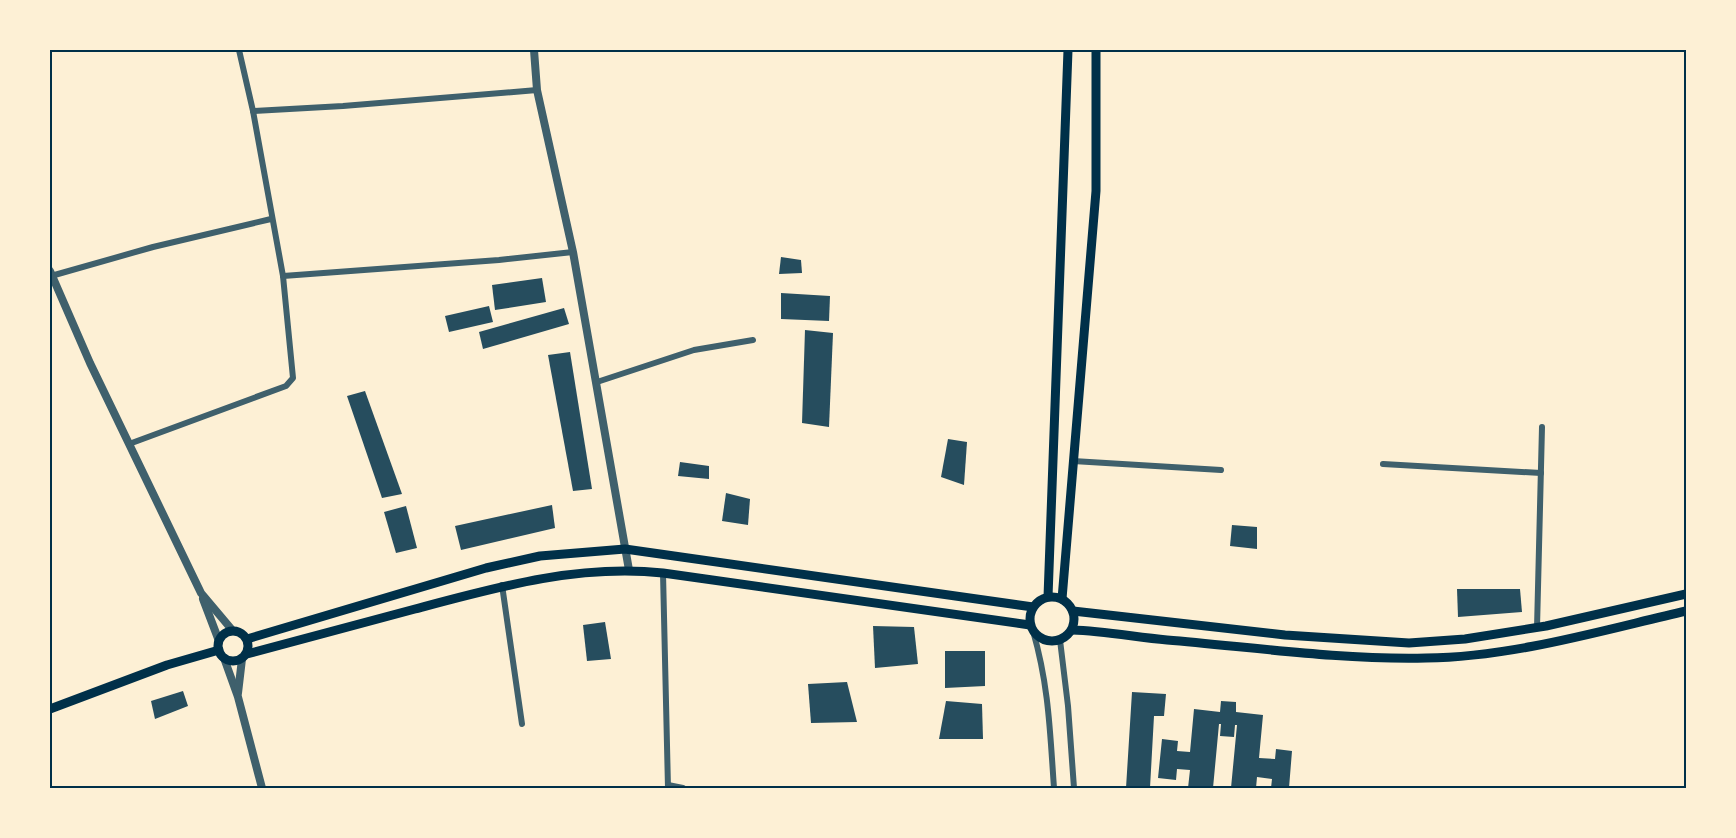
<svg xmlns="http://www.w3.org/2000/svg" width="1736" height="838" font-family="'PT Sans Narrow',sans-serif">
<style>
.building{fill:#264d5e}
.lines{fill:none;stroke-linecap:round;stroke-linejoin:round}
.minor{stroke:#3f606c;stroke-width:6}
.tertiary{stroke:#3f606c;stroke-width:8}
.secondary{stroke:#003049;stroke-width:9}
.neatline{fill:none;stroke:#003049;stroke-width:2}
</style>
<rect width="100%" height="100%" fill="#fdf0d5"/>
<g class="building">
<path d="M 781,257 L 801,260 L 802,273 L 779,274 Z"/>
<path d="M 542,278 L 546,302 L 495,310 L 492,285 Z"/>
<path d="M 781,293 L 830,296 L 829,321 L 781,319 Z"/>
<path d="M 489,306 L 493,322 L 449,332 L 445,316 Z"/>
<path d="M 564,308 L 569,324 L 483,349 L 479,332 Z"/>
<path d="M 805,330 L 833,333 L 829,427 L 802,423 Z"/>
<path d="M 570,352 L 592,489 L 573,491 L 548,355 Z"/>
<path d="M 365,391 L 402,494 L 382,498 L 347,396 Z"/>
<path d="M 948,439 L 967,442 L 964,485 L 941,477 Z"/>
<path d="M 680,462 L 709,466 L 709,479 L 678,476 Z"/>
<path d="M 726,493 L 750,499 L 748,525 L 722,521 Z"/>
<path d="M 552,505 L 555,528 L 461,550 L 455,526 Z"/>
<path d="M 406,506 L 417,548 L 396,553 L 384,512 Z"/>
<path d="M 1232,525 L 1257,527 L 1257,549 L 1230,546 Z"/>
<path d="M 1457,589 L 1520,589 L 1522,612 L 1458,617 Z"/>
<path d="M 605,622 L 611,659 L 587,661 L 583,625 Z"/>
<path d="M 873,626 L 914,627 L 918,664 L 875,668 Z"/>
<path d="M 945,651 L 985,651 L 985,686 L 945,688 Z"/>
<path d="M 847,682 L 857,722 L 811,723 L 808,684 Z"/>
<path d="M 183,691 L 188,706 L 155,719 L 151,701 Z"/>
<path d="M 1132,692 L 1166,694 L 1164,716 L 1154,716 L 1150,788 L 1126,788 Z"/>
<path d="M 946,701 L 982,704 L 983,739 L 939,739 Z"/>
<path d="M 1221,701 L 1236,702 L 1236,712 L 1263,715 L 1259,758 L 1275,759 L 1276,749 L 1292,751 L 1289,788 L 1271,788 L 1272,779 L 1257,777 L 1256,788 L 1231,788 L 1237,725 L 1235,725 L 1234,737 L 1220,736 L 1221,724 L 1219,724 L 1213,788 L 1188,788 L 1190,770 L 1177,769 L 1176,780 L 1158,778 L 1162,739 L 1178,741 L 1177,751 L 1190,752 L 1194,709 L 1220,712 Z"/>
</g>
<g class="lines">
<g class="minor">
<path d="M 253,111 L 343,106 L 537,90"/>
<path d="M 51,276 L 153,247 L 271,219"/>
<path d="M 283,276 L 499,260 L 573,252"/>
<path d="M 597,382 L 694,350 L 753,340"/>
<path d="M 129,444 L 286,386 L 293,378 L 283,276 L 253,111 L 239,50"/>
<path d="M 1073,461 L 1221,470"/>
<path d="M 1383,464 L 1541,473"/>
<path d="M 663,573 L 668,788"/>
<path d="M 502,585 L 522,724"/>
<path d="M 1537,628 L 1542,427"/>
<path d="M 1033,631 C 1049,686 1050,733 1054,788"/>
<path d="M 1060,640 L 1068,706 L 1074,788"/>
<path d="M 668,785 L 683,788"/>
</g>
<g class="tertiary">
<path d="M 534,50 L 537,90 L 573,252 L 629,570"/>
<path d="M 50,271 L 90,363 L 201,593 L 233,631"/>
<path d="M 203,599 L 219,641"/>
<path d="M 224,658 L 238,697 L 262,788"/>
<path d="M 238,693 L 242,659"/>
</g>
<g class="secondary">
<circle cx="1052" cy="619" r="22"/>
<path d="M 1048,597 L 1068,50"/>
<path d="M 1062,599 L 1096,191 L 1096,50"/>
<path d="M 1073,611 L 1285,635 L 1409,643 L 1465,639 L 1546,626 L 1686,594"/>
<path d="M 1072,630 C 1104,631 1135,637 1167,640 C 1251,647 1342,660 1426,658 C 1513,657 1603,630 1686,611"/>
<circle cx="233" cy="646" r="15"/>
<path d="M 247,639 L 486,568 L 540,556 L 625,549 L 1033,607"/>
<path d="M 247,654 C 303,639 359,624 415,609 C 497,587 578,564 663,573 L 1030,625"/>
<path d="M 50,709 L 167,665 L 219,650"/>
</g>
</g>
<rect width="1736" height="838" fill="none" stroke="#fdf0d5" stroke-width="102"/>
<rect x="51" y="51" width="1634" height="736" class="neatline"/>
</svg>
